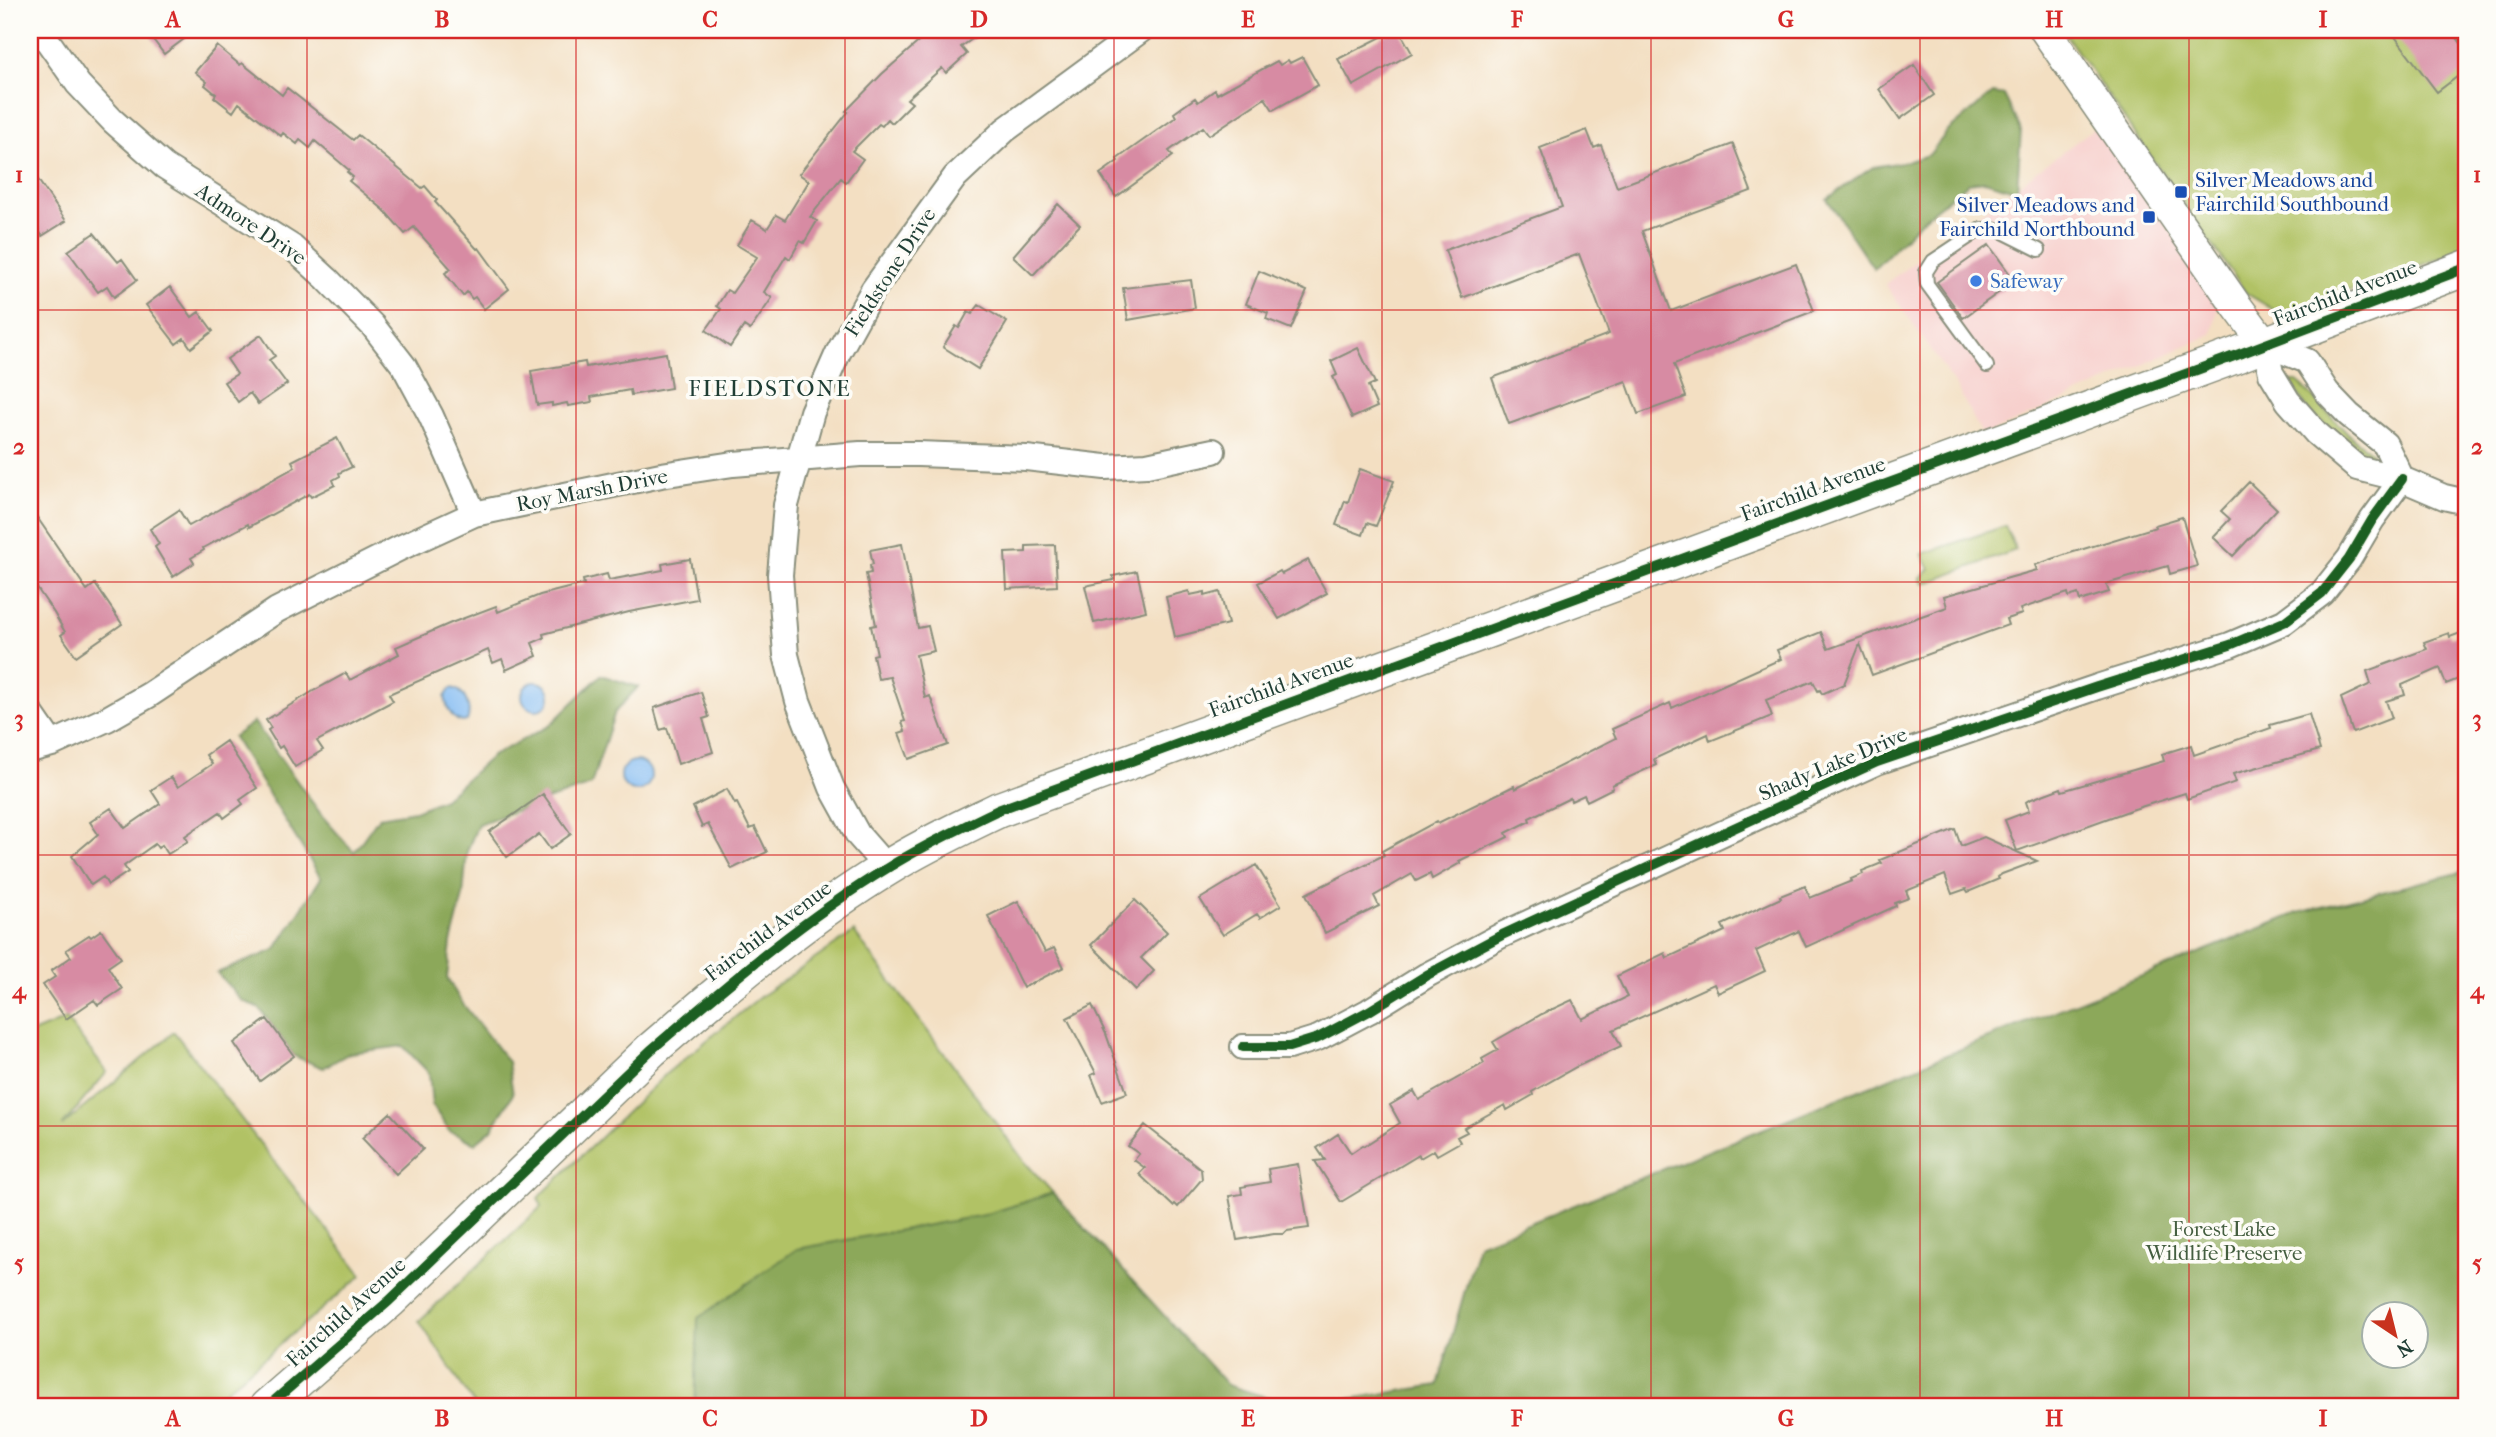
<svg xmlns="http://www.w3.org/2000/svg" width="2496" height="1437" font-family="'IM FELL French Canon',serif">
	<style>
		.built { fill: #f7d0cd }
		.green { fill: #b1c265; stroke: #68804c; stroke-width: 2 }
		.forest { fill: #8ca85a; stroke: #567247; stroke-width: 2; fill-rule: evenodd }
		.water { fill: #83bbf3; stroke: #517c94; stroke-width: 2 }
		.building { fill: #d78ba3 }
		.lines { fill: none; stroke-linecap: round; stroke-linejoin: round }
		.service-casing { stroke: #898e7b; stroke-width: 16 }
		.minor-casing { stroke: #898e7b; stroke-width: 28 }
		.tertiary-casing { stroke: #898e7b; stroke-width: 33 }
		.secondary-casing { stroke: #898e7b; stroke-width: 38 }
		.service { stroke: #fff; stroke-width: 12 }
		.minor { stroke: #fff; stroke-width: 24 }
		.tertiary { stroke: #fff; stroke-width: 30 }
		.secondary { stroke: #fff; stroke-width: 35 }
		.cycleway-casing { stroke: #fdfcf7; stroke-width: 15 }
		.cycleway { stroke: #1b5e20; stroke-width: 10 }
		.grid { fill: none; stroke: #d62828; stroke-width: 2; stroke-opacity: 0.55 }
		.transit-dot { fill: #1a4fb4; stroke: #fdfcf7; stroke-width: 2.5 }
		.shop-dot { fill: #3f7fe0; stroke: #fdfcf7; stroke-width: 2.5 }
		.labels { text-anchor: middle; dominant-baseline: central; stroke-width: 7; stroke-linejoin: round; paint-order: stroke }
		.transit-label { font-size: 21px; fill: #164399; stroke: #fdfcf7; text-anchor: start }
		.street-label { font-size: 21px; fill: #1f3d34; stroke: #fdfcf7 }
		.shop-label { font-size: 21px; fill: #366cbe; stroke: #fdfcf7; text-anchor: start }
		.park-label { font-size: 21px; fill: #445e40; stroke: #fdfcf7 }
		.neighbourhood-label { font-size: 23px; letter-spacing: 2px; fill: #1f3d34; stroke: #fdfcf7 }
		.neatline { fill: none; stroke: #d62828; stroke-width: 2.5 }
		.grid-label { font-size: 23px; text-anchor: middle; font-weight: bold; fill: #d62828 }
	</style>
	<rect width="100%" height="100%" fill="#fdfcf7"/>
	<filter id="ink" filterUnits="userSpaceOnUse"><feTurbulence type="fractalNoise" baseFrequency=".0143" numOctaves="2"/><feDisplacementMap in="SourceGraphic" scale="14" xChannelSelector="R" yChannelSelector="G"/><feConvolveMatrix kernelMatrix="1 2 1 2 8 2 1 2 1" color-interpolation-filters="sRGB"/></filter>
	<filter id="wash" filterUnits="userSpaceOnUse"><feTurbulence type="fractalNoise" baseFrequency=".00686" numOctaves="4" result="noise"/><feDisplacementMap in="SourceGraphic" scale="28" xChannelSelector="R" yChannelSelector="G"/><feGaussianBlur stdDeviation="1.57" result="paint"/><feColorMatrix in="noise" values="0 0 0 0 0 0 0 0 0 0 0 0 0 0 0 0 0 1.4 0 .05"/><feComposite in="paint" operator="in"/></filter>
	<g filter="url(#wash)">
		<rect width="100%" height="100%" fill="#f3dfc2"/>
		<path class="built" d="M2096 127 2211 288 2218 307 2212 334 1983 436 1956 386 1885 284Z"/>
		<path class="green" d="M2065 30H2466V249L2282 315 2246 293 2063 31Z
			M2291 382H2297L2303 387 2348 434 2372 453 2373 459 2367 462 2307 409Z
			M2005 526 2016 550 1924 584 1920 579 1930 569 1922 554Z
			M854 932 1024 1161 1053 1193 1041 1197 1190 1407H476L419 1321 542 1206 538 1198 667 1073 761 996Z
			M66 1019 107 1072 62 1126 174 1032 362 1275 206 1407H30V1034Z"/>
		<path class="forest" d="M1993 93 2004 95 2021 130 2017 191 1985 181 1968 183 1924 218 1874 269 1827 199 1873 167 1909 161 1929 155 1947 132Z
			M601 675 638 687 615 712 591 785 478 824 467 851 463 896 451 943 447 978 460 1000 508 1062 513 1094 492 1129 475 1143 449 1131 432 1105 429 1073 403 1046 350 1053 323 1068 294 1056 260 1009 241 1000 217 973 275 950 321 878 233 737 254 722 323 817 354 852 379 817 415 811 444 799 492 756 549 726Z
			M2466 871V1407H695L698 1318 797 1249 984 1215 1053 1193 1227 1385 1298 1407 1438 1385 1478 1244 2298 913ZM2374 1314H2416V1356H2374Z"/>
		<path class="water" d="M522 696a14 14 0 1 1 28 0a14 14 0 1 1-28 0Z
			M451 688C465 689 472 709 467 721L463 722C451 720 447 708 445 697Z
			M621 776a15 15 0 1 1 30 0a15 15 0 1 1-30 0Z"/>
		<g id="blocks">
			<path class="building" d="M146 30H196L164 54Z
				M932 30H985L961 47 967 54 946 73 942 68 907 99 912 103 892 123 888 119 882 126 879 124 852 151 863 159 846 182 841 178 810 217 817 221 804 243 800 241 790 259 786 256 764 292 772 298 750 330 744 326 730 347 706 330 721 309 717 306 727 290 732 293 757 257 737 245 752 220 767 229 776 215 785 220 809 181 799 174 848 112 846 111 882 74Z
				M1395 30H1399L1412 53 1353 86 1338 59Z
				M2390 30H2451L2466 50V70L2437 92Z
				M217 46 240 65 242 63 282 95 287 88 353 140 358 135 422 188 425 186 437 200 435 202 477 249 479 248 509 289 484 309 475 297 472 299 467 292 463 296 445 273 451 269 414 227 405 234 384 210 349 181 353 177 347 172 349 170 315 141 310 148 300 140 297 144 283 133 281 136 239 103 233 112 214 97 216 94 205 85 207 82 195 72Z
				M1302 57 1318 85 1273 110 1265 98 1209 135 1203 127 1169 151 1173 156 1116 197 1100 174 1118 161 1117 159 1176 117 1174 113 1195 98 1198 102 1215 90 1217 94 1277 61 1280 65 1288 60 1290 63Z
				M1914 65 1934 95 1900 119 1879 89Z
				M1587 130 1594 148 1601 145 1617 187 1733 144 1751 191 1642 231 1671 311 1796 264 1814 311 1674 364 1686 397 1638 414 1626 381 1509 424 1492 378 1609 334 1579 254 1462 298 1445 250 1562 207 1540 148Z
				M30 168 66 221 42 236 37 227 30 232Z
				M1058 204 1080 225 1033 275 1013 256Z
				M94 233 118 262 122 259 137 280 114 297 107 286 98 292 68 251Z
				M1989 245 2015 281 1963 318 1937 282Z
				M1259 271 1307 291 1291 329 1266 319 1268 313 1246 304Z
				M1191 280 1195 308 1128 320 1123 288Z
				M170 287 192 317 199 312 213 331 191 348 184 338 176 344 146 305Z
				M979 305 1007 322 978 369 943 347 956 326 959 328 968 312 972 314Z
				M261 335 275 356 269 360 287 384 258 404 250 393 238 402 224 382 237 374 227 359Z
				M1358 348 1375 383 1368 386 1377 407 1352 418 1333 377 1337 375 1331 361Z
				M666 353 671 388 631 395 630 390 591 397 592 402 568 406 567 403 552 406V403L537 405 531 371 585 362 586 367Z
				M337 438 352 467 339 473 340 476 333 480 335 485 311 497 309 494 249 527 248 524 203 548 204 550 191 558 194 563 173 577 155 547 159 544 150 529 179 510 189 526 295 467 292 461Z
				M1360 469 1394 481 1376 526 1367 523 1363 535 1336 525 1345 501 1348 502Z
				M2249 482 2277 509 2233 556 2213 537 2230 519 2221 511Z
				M30 507 87 590 95 584 122 624 76 656 61 635 65 632 54 613 30 578Z
				M2182 517 2197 566 2170 574 2168 566 2106 584 2109 592 2080 601 2078 594 2069 597 2068 593 2020 609 2022 614 2006 619 2008 625 1872 675 1860 644 1844 684 1822 694 1820 690 1818 691 1813 681 1766 700 1772 716 1710 741 1708 734 1654 759 1656 765 1612 785 1613 788 1587 801 1584 795 1571 801 1570 798 1529 818 1530 821 1506 833 1508 837 1459 861 1460 863 1432 879 1430 874 1416 881 1412 874 1374 896 1379 906 1325 933 1306 894 1384 855 1382 851 1437 821 1438 823 1514 786 1515 789 1616 738 1612 729 1670 703 1672 708 1781 659 1777 650 1821 632 1828 649 1947 607 1944 596 2037 570 2035 565 2067 554 2156 527 2155 525Z
				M902 544 918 628 928 626 934 651 916 655 925 698 930 696 948 745 909 759 899 733 905 731 902 722 905 721 890 677 878 679 873 655 877 654 871 626 876 625 866 574 871 573 870 565 873 564 870 550Z
				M1055 545 1057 586 1007 589 1005 553 1026 552V546Z
				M690 559 697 599 629 612 543 634 544 638 532 643 537 656 506 670 502 659 493 663 488 650 389 694 393 701 317 741 323 750 295 767 282 746 279 748 268 730 271 728 266 720 315 690 346 673 350 680 399 654 396 647 451 623 496 606 498 612 540 595 584 584 583 580 607 574 609 580 663 570 662 564Z
				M1308 560 1327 593 1279 619 1258 583 1280 571 1282 574Z
				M1137 571 1146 611 1094 623 1085 586 1114 580 1113 576Z
				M1189 591 1190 595 1205 592V596L1220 592 1228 624 1175 637 1166 597Z
				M2466 631V676L2446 684 2440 668 2402 685 2405 695 2386 701 2392 718 2353 733 2341 698 2371 684 2367 671 2427 649 2424 642 2449 633 2450 637Z
				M701 692 709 717 703 719 713 752 678 764 667 728 660 730 654 708Z
				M2309 714 2320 750 2233 774 2236 782 2187 799 2185 793 2131 810 2017 851 2005 820 2029 811 2026 802 2029 800 2061 788 2062 791 2164 761 2162 754 2191 745 2194 755 2271 728 2270 725Z
				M226 741 257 788 240 800 243 804 224 818 220 812 185 836 188 841 168 854 162 845 158 848 155 844 124 866 128 872 108 885 103 877 91 885 72 856 98 834 90 822 111 808 125 828 160 804 151 790 171 777 178 787 212 764 206 755Z
				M727 789 735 804 737 803 750 829 755 827 767 852 732 869 708 824 702 827 693 807Z
				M543 794 571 834 550 849 539 834 507 857 489 832Z
				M1955 829 1961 846 1984 837 2037 861 2002 874 1998 877 1999 879 1968 892 1966 889 1952 894 1945 875 1906 891 1909 898 1895 903 1896 906 1806 947 1799 931 1756 951 1765 971 1718 993 1714 984 1613 1030 1621 1046 1576 1067 1532 1092 1533 1095 1507 1110 1505 1105 1464 1128 1467 1132 1457 1137 1460 1142 1437 1155 1434 1150 1420 1158 1419 1155 1341 1202 1315 1161 1325 1160 1317 1148 1338 1134 1351 1153 1363 1145 1364 1146 1400 1123 1390 1105 1414 1091 1419 1100 1484 1063 1482 1059 1498 1050 1493 1042 1542 1014 1572 1000 1582 1019 1627 997 1617 976 1665 953 1667 958 1725 931 1722 925 1781 898 1780 896 1805 886 1810 898 1852 881 1851 879 1863 874 1862 871 1882 863 1880 860Z
				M1256 865 1281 905 1260 918 1257 914 1223 935 1200 899Z
				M1135 900 1167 932 1141 958 1154 971 1136 990 1091 945Z
				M1018 901 1045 952 1054 948 1064 967 1023 988 988 916Z
				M101 930 121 958 108 967 122 989 98 1005 94 1000 66 1019 43 985 55 977 51 971 71 957 66 950 89 935 91 937Z
				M1092 1005 1106 1034 1127 1093 1102 1102 1091 1075 1096 1073 1067 1018Z
				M267 1019 294 1056 260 1081 234 1043Z
				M390 1113 423 1149 396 1174 362 1138Z
				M1145 1125 1201 1169 1202 1179 1178 1207 1175 1204 1173 1206 1139 1174 1145 1168 1134 1160 1139 1154 1128 1146Z
				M1298 1164 1309 1228 1287 1231 1284 1234H1274L1237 1240 1229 1196 1242 1194 1241 1187 1270 1182 1268 1169Z"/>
		</g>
	</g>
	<g filter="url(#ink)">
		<use href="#blocks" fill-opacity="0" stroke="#898e7b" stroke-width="2"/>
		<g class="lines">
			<g class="service-casing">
				<path id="service" d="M1987 366 1927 284 1926 272 1933 261 1981 229H1997L2039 250"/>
			</g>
			<g class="minor-casing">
				<path id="minor" d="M40 30 78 84 113 121 164 166 292 247 327 279 373 326 404 366 431 416 474 514
					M2265 344 2271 373 2288 401 2316 433 2357 468 2402 479 2444 497 2466 502
					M2265 344 2307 361 2327 392 2349 415 2385 444 2402 479
					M30 712 52 744
					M30 750 52 744 107 719 149 695 277 610 400 548 474 514 661 475 733 464 860 454H918L1026 458 1105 467 1147 465 1213 451
					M887 868 858 835 832 788 798 701 786 655 780 575 786 505 812 412 838 353 873 290 955 177 1005 130 1141 30
					M1243 1047H1289L1318 1038 1369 1011 1427 975 1502 935 1877 762 2097 687 2230 645 2284 622 2322 593 2349 559 2372 520 2402 479"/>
			</g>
			<g class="tertiary-casing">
				<path id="tertiary" d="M2045 30 2236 305 2265 344"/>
			</g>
			<g class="secondary-casing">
				<path id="secondary" d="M267 1407 389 1301 651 1050C727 985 803 919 889 867 924 845 961 828 998 810L2221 361 2466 268"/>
			</g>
			<use href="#service" class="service"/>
			<use href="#minor" class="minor"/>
			<use href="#tertiary" class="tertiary"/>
			<use href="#secondary" class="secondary"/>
			<g class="cycleway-casing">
				<path id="cycleway" d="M1243 1047H1289L1318 1038 1369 1011 1427 975 1502 935 1877 762 2097 687 2230 645 2284 622 2322 593 2349 559 2372 520 2402 479
					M267 1407 389 1301 651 1050C727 985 803 919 889 867 924 845 961 828 998 810L2221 361 2466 268"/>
			</g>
			<use href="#cycleway" class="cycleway"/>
		</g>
	</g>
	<path class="grid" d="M307 30V1407M576 30V1407M845 30V1407M1114 30V1407M1382 30V1407M1651 30V1407M1920 30V1407M2189 30V1407M30 310H2466M30 582H2466M30 855H2466M30 1126H2466"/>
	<g class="transit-dot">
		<rect x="2174" y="185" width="14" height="14" rx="3.5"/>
		<rect x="2142" y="210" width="14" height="14" rx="3.5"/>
	</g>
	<circle class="shop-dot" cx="1976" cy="281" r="7"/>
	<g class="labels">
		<g class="transit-label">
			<text x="2195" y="180">Silver Meadows and<tspan x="2195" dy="24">Fairchild Southbound</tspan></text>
			<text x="2135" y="205" text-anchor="end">Silver Meadows and<tspan x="2135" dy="24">Fairchild Northbound</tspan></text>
		</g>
		<g class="street-label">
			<text transform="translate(251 224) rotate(34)">Admore Drive</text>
			<text transform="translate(890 272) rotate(-57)">Fieldstone Drive</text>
			<text transform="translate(2345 293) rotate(-21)">Fairchild Avenue</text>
			<text transform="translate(1813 489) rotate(-20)">Fairchild Avenue</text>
			<text transform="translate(592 490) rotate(-11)">Roy Marsh Drive</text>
			<text transform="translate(1281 685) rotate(-20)">Fairchild Avenue</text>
			<text transform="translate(1833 764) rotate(-23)">Shady Lake Drive</text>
			<text transform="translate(768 931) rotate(-37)">Fairchild Avenue</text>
			<text transform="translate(346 1312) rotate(-42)">Fairchild Avenue</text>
		</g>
		<g class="shop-label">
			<text x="1990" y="281">Safeway</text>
		</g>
		<g class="park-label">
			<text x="2224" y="1229">Forest Lake<tspan x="2224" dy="24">Wildlife Preserve</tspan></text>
		</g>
		<g class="neighbourhood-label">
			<text x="770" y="388">FIELDSTONE</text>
		</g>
	</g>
	<rect width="2496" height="1437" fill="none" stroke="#fdfcf7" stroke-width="77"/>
	<g transform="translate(2395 1335) rotate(145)"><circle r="33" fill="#fdfcf7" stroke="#a4b0a9" stroke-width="2"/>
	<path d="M0-5L12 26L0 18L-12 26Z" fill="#c8321e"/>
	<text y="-10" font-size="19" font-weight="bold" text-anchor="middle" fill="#1f3d34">N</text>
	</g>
	<rect x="38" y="38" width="2420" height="1360" class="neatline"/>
	<g class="grid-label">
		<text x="173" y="27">A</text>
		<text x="442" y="27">B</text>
		<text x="710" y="27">C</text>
		<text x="979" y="27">D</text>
		<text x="1248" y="27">E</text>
		<text x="1517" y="27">F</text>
		<text x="1786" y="27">G</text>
		<text x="2054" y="27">H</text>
		<text x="2323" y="27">I</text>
		<text x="19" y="182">1</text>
		<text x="2477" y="182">1</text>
		<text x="19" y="454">2</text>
		<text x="2477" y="454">2</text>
		<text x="19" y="726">3</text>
		<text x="2477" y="726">3</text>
		<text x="19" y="998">4</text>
		<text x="2477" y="998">4</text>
		<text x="19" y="1270">5</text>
		<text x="2477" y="1270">5</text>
		<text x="173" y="1426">A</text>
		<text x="442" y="1426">B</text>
		<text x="710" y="1426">C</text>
		<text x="979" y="1426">D</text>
		<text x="1248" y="1426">E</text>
		<text x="1517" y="1426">F</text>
		<text x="1786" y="1426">G</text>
		<text x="2054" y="1426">H</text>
		<text x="2323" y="1426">I</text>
	</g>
</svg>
